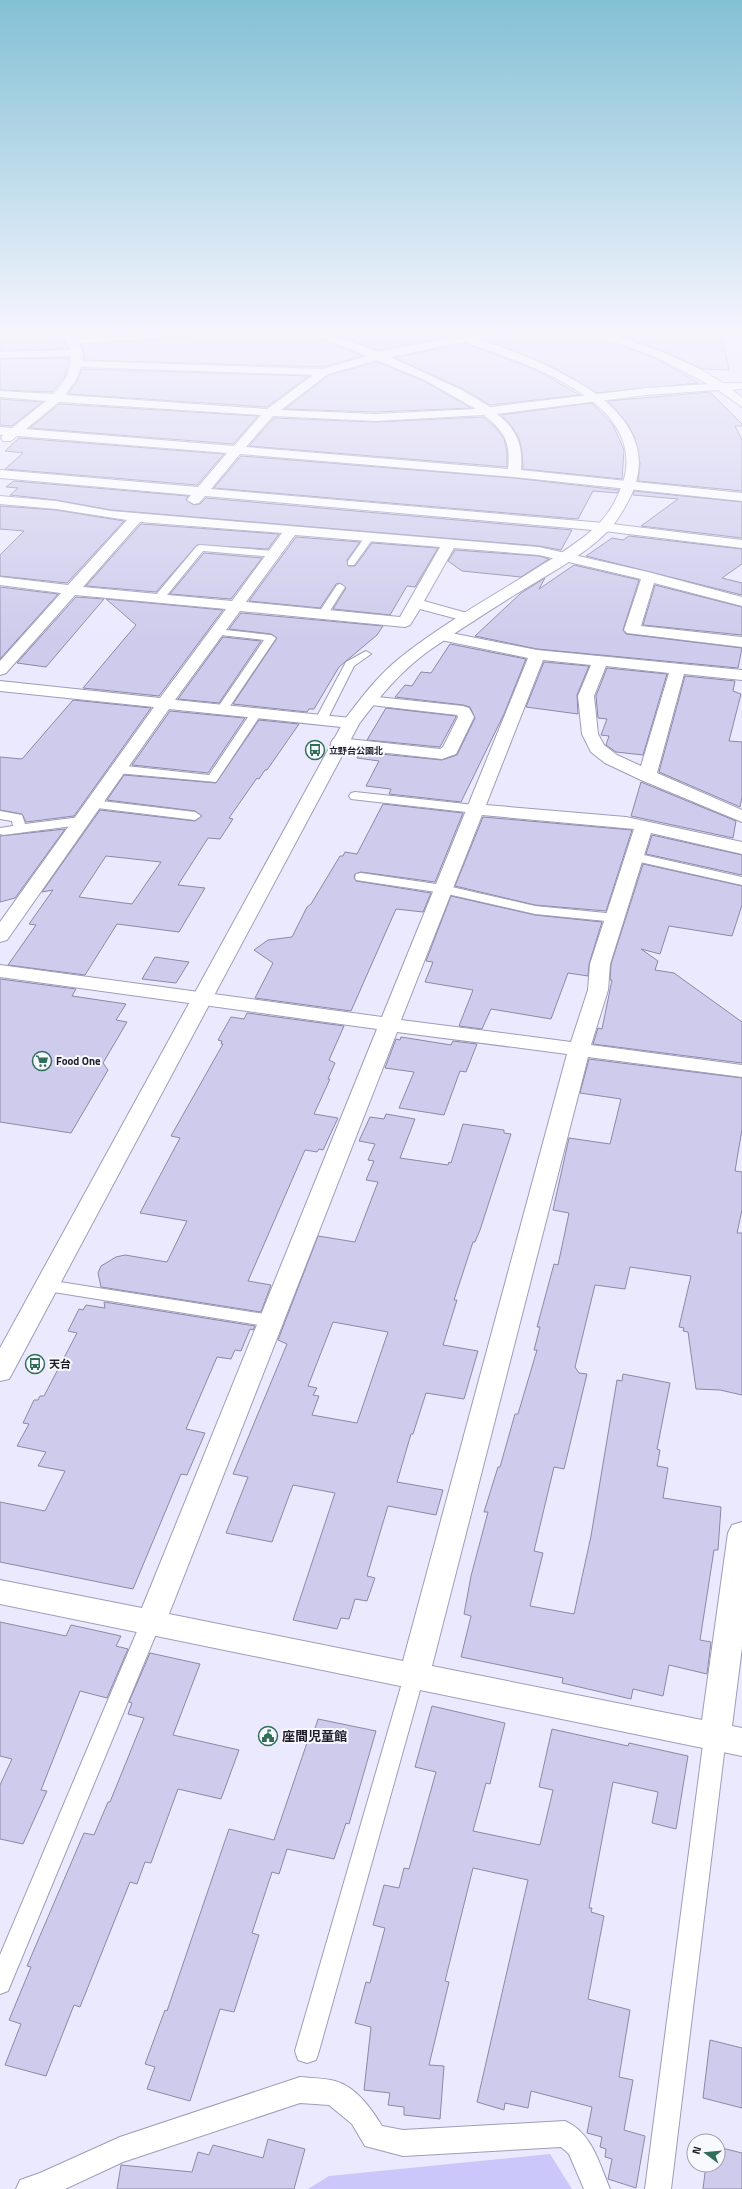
<svg xmlns="http://www.w3.org/2000/svg" width="742" height="2189" font-family="'Titillium Web','Noto Sans JP',sans-serif">
	<style>
		.green { fill: #ccc7fa }
		.building { fill: #cecbec; stroke: #8c89a7; fill-rule: evenodd }
		.lines { fill: none; stroke-linecap: round; stroke-linejoin: round }
		.lane-casing { stroke: #9f9cba; stroke-width: 2 }
		.street-casing { stroke: #9f9cba; stroke-width: 2 }
		.secondary-casing { stroke: #9f9cba; stroke-width: 2 }
		.lane { fill: #fff; fill-rule: evenodd }
		.street { fill: #fff; fill-rule: evenodd }
		.secondary { fill: #fff; fill-rule: evenodd }
		.labels { text-anchor: middle; dominant-baseline: central; stroke-width: 4; stroke-linejoin: round; paint-order: stroke }
		.far-poi-label { font-size: 9px; font-weight: bold; fill: #201e2a; stroke: #f8f8ff; text-anchor: start }
		.poi-label { font-size: 11px; font-weight: bold; fill: #201e2a; stroke: #f8f8ff; text-anchor: start }
		.near-poi-label { font-size: 13px; font-weight: bold; fill: #201e2a; stroke: #f8f8ff; text-anchor: start }
	</style>
	<rect width="100%" height="100%" fill="#ebe9fd"/>
	<path class="green" d="M550 2154 572 2189H308L329 2176Z"/>
	<path class="building" d="M0 335H63L68 349 0 350Z
		M242 335H318L319 338 362 356 323 367 84 360V352L80 344 160 340 164 337Z
		M337 335H448V337L378 350Z
		M488 335H597L599 338 653 357 699 383 597 393 553 367 507 348 482 339Z
		M618 335H722L729 370 703 369 663 351Z
		M464 343 536 370 580 395 490 405 463 389 395 358Z
		M69 358 65 376 52 392 0 390V359Z
		M377 362 424 381 471 408 375 412 285 409 329 375Z
		M82 369 309 376 267 407 68 394 77 381Z
		M710 392 742 424V426H735L742 440V491L638 481 640 463 634 436 627 423 608 401Z
		M0 399 42 402 12 426 0 425Z
		M592 403 613 425 624 450 622 479 523 469 522 452 519 438 511 425 501 415Z
		M59 404 258 416 233 444 30 428Z
		M483 417 496 428 504 439 507 452V467L249 446 274 418 375 422Z
		M19 438 224 454 197 485 5 469 23 453 5 451Z
		M241 456 514 478 619 490 617 493 593 491 578 519 214 488Z
		M14 481 188 496 186 500 194 505 200 504 206 498 572 530 561 550 539 546 111 510 56 500 10 495 18 488 6 487Z
		M634 491 742 502V538L641 526 678 499 633 495Z
		M0 506 56 510 124 521 67 583 0 576V555L24 531 0 529Z
		M141 524 279 534 268 549 197 545 156 592 86 586Z
		M629 536 742 549V564L722 578 742 583V595L586 556 612 538 623 540Z
		M296 537 360 542 347 560 348 566H355L372 543 438 548 415 587 407 586 390 615 333 609 346 588 340 583 336 584 320 608 249 601Z
		M455 550 539 556 549 559 521 577 462 571 448 561Z
		M204 553 262 558 231 599 170 594Z
		M574 565 639 580 623 630 626 634 742 648 738 668 537 649 475 636 521 593 545 578 539 589Z
		M655 585 742 607V635L643 625Z
		M0 587 58 594 0 659Z
		M76 597 104 599 46 667 17 663Z
		M106 599 223 610 159 696 83 688 136 625Z
		M241 613 383 626 377 635 339 667 314 709H309L307 712 233 704 277 638 271 634 229 629Z
		M223 637 261 641 219 703 178 699Z
		M450 644 526 659 504 714 461 802 389 794 391 789 366 786 379 761 357 758 360 752 442 760 457 755 475 718 470 707 463 705 395 697 405 685 412 686 421 672 431 673Z
		M544 662 589 666 577 695 578 714 526 707Z
		M607 668 667 674 643 755 616 752 606 745 609 736 601 735 607 719 598 718 596 696Z
		M685 676 735 681 733 691 741 694 729 741 742 742V797L740 807 659 772Z
		M73 700 151 708 74 816 26 822 22 814 0 810V757L22 759Z
		M386 708 456 716V717L440 747 367 740Z
		M170 711 245 718 208 773 132 765Z
		M259 720 299 724 267 770H265L259 779 257 778 229 818 233 819 220 839 208 838 178 885 205 888 179 932 117 924 85 975 8 965 36 925 29 924 53 890 42 892 100 810 195 821 202 816 195 811 107 800 124 775 216 783ZM106 856 161 862 132 904 79 897Z
		M641 782 736 821 733 838 631 816Z
		M383 804 463 813 435 882 361 872 355 874 354 877 356 881 431 893 423 912 396 909 351 1011 255 998 273 963 254 950 268 940 292 937 307 907 311 904 340 856H343L345 852 357 854Z
		M483 817 632 830 606 911 535 905 455 886Z
		M65 829 15 898 0 902V836Z
		M652 835 742 855V875L646 854Z
		M643 864 742 886V905L732 936 669 926 660 954 641 949 658 961 655 970 674 973 742 1022V1063L593 1044 598 1028 602 1029 612 980H610L611 964Z
		M451 896 535 915 602 922 589 964 588 976 568 973 551 1019 491 1009 482 1029 459 1026 473 990 425 982 433 962 426 961Z
		M155 957 189 962 176 983 142 979Z
		M0 979 76 989 72 996 126 1004 116 1020 127 1022 103 1063 108 1070 71 1133 0 1122Z
		M247 1013 344 1026 329 1060 335 1063 328 1079H330L314 1114 338 1118 323 1150 319 1149 317 1152 305 1150 248 1281 271 1285 261 1312 101 1287 98 1273 101 1266 116 1257 125 1255 167 1262 187 1221 140 1213 180 1138 171 1136 223 1044H221L222 1041 218 1040 231 1017 244 1019Z
		M401 1037 451 1045 453 1041 477 1044 466 1072 460 1071 444 1115 399 1108 414 1072 385 1068 396 1039 400 1040Z
		M589 1059 742 1078V1129L735 1171 742 1172V1210L737 1233H742V1395L720 1390 696 1389 688 1332 683 1331 684 1328 679 1327 691 1276 630 1267 625 1289 595 1285 575 1367 579 1373 587 1374 564 1469 554 1467 534 1551 543 1553 530 1606 574 1614 591 1536 617 1380 622 1381 623 1374 670 1383 657 1449 660 1450 657 1466 668 1468 663 1498 721 1507 718 1550H714L700 1640 711 1642 707 1674 669 1665 663 1696 633 1689 631 1699 562 1683 563 1678 461 1657 471 1616 464 1614 471 1576 488 1512H484L498 1467H500L515 1414H518L537 1350H534L540 1327H537L554 1264 558 1265 569 1213 553 1210 569 1138 610 1144 621 1099 580 1093Z
		M386 1114 415 1119 400 1158 448 1165 449 1162 451 1163 463 1124 504 1130V1133L511 1134 480 1230 475 1242H473L454 1300H457L443 1345 478 1351 464 1399 426 1393 413 1434H411L397 1482 443 1490 436 1515 388 1506 367 1576 375 1578 367 1601 355 1599 349 1619 341 1618 337 1629 293 1620 335 1493 293 1485 272 1542 226 1533 248 1477 233 1474 287 1344 278 1340 318 1236 355 1242 378 1182 366 1180 374 1161 368 1160 375 1144 359 1141 370 1117 384 1119ZM333 1322 388 1332 357 1423 312 1415 319 1396 313 1395 317 1388 308 1386Z
		M104 1302 255 1326 253 1330 250 1329 241 1351 235 1350 231 1359 217 1357 186 1429 205 1433 187 1475 181 1474 133 1589 0 1562V1502L45 1511 65 1471 38 1466 46 1452 17 1446 29 1424 23 1423 34 1400H38L40 1396H44L77 1333 68 1331 79 1309 83 1310 86 1305 105 1308Z
		M0 1622 66 1636 71 1625 121 1636 116 1646 128 1649 107 1698 80 1691 41 1790 47 1791 23 1844 0 1839V1785L12 1759 0 1756Z
		M150 1653 200 1664 173 1735 239 1750 221 1799 178 1789 151 1863 145 1862 137 1884 130 1882 80 2007 74 2005 46 2076 5 2065 21 2024 9 2020 31 1967 27 1966 84 1833 94 1835 108 1802H110L144 1718 128 1714 132 1703 129 1702Z
		M432 1706 505 1723 490 1784 486 1783 473 1831 540 1845 553 1790 539 1787 552 1729 628 1746 629 1743 688 1756 676 1829 652 1823 658 1792 613 1782 589 1908H592L591 1912 604 1916 588 1999 630 2010 619 2077 633 2080 624 2130 645 2136 636 2188 608 2179 612 2159 605 2157 606 2149 600 2147 602 2137 587 2133 592 2107 531 2091 528 2108 505 2103 504 2110 477 2102 528 1880 473 1868 445 1981 449 1982 429 2065 444 2066 440 2119 404 2115V2107L388 2105 390 2093 364 2090 371 2027 355 2023 366 1982 370 1983 385 1928 373 1925 384 1885 399 1888 404 1868 409 1869 436 1772 415 1767Z
		M318 1719 376 1731 349 1824 346 1823 334 1859 287 1849 279 1874 272 1872 252 1933 259 1935 234 2012 220 2009 190 2101 147 2089 155 2067 145 2064 165 2010 167 2011 229 1829 274 1840 310 1734 313 1735Z
		M710 2040 742 2048V2108L703 2098Z
		M268 2139 305 2149 294 2189H117L121 2165 192 2172 198 2152 209 2155 213 2145 263 2158Z
		M718 2147 742 2153V2189H703L706 2165H718Z"/>
	<g class="lines">
		<g class="lane-casing">
			<path id="lane" d="M370 533 375 536 354 565H348V561L367 534Z
				M200 545 274 551 279 554 274 557 203 551 163 600H155V596L197 546Z
				M340 584 345 587 328 614 327 616H319L318 614 337 585Z
				M216 629 271 635 276 638 226 712 222 713 216 710 264 640 212 634 211 632Z
				M366 651 371 654 354 666 327 720 325 722H317L315 720 346 662Z
				M256 710 262 713 216 782 117 773 111 769 117 765 209 775 252 711Z
				M355 792 475 805 481 809 475 813 351 799 349 796 351 793Z
				M93 800 195 812 201 816 195 820 89 807 87 804Z
				M0 811 22 815 25 824 81 817 87 821 81 825 3 835 0 834V828L13 826 12 821 0 819Z
				M635 853 742 877V885L631 860 629 857 631 854Z
				M361 873 443 885 535 906 616 914 623 918 616 922 535 914 443 893 356 880 355 877 356 874Z
				M47 1280 271 1315 277 1317 280 1321 277 1325 271 1327 41 1290 39 1286 41 1282Z
				M151 1614 158 1616 161 1622 8 1991 0 1994V1955L141 1622 144 1616Z
				M414 1667 421 1670 424 1676 319 2051 316 2060 307 2063 298 2060 295 2051 404 1676 407 1670Z
				M715 1728 723 1730 726 1737 671 2189H645L704 1737 707 1730Z
				M300 2077C311 2078 324 2078 335 2081 356 2087 371 2108 382 2126L403 2130 565 2121C592 2133 599 2163 610 2189H584L569 2154 561 2147 403 2156 365 2146 352 2124 329 2105 300 2103 123 2162 65 2189H16L20 2180 40 2173 120 2137Z"/>
		</g>
		<g class="street-casing">
			<path id="street" d="M64 335 75 337 165 335 160 338 78 343 83 353 82 361 323 369 367 356 320 337 319 335H333L378 352 466 335H487L482 338 390 357 462 390 490 407 647 388 708 384 654 356 599 337 598 335H614L662 352 698 368 723 383H742V389L732 390 742 397V407L718 390 647 395 497 414C517 430 523 444 521 470L742 493V501L514 477 240 454 211 489 604 523 742 540V548L604 531 205 496 199 503 194 504 187 500 191 495 0 478V470L198 487 227 453 17 436 11 441H3L1 438 3 435H0V427L12 428 46 401 0 397V391L53 394C64 384 71 371 71 356L0 358V352L70 350ZM377 360 425 380 476 409 375 414 281 410 328 374ZM81 367 313 375 267 409 65 395 76 380ZM59 402 261 415 234 446 26 429ZM484 415C505 432 511 442 508 469L246 447 273 416 375 421Z
				M0 496 56 501 111 511 539 547 648 572 742 597V606L654 583 641 626 742 637V647L627 633 624 630 641 579 539 555 454 548 424 601 474 615 476 618 474 621 469 622 420 609 410 625 405 627 240 611 175 700 351 718 357 719 359 723 357 727 351 728 169 709 7 940 0 942V922L154 707 0 691V681L160 698 226 609 75 595 6 673 0 675V661L61 593 0 585V577L68 585 127 520 56 509 0 504ZM140 522 282 533 232 601 83 587ZM295 535 440 547 400 617 246 602Z
				M441 631 537 650 742 670V680L684 674 657 773 742 810V822L641 780 605 763 591 752 582 734 578 696 591 665 543 660 486 805 626 817 742 842V854L651 833 610 964 608 990 591 1045 742 1065V1077L588 1057 432 1666 702 1720 728 1533 732 1525 742 1522V1647L732 1726 742 1728V1756L0 1604V1580L142 1608 377 1029 0 977V965L382 1017 528 658 436 639 433 636 436 633ZM606 666 669 673 641 766 617 755 604 745 598 734 594 696ZM482 815 634 829 590 964 588 990 571 1042 401 1020ZM397 1032 567 1054 403 1661 169 1614Z
				M368 696 463 706 469 708 474 717 456 754 442 759 333 747 331 743 333 739 339 738 440 749 443 747 458 717 457 715 362 704 360 701 362 698Z"/>
		</g>
		<g class="secondary-casing">
			<path id="secondary" d="M449 335C486 335 575 375 604 400 640 431 650 465 625 507 620 515 615 524 608 531 582 557 547 575 516 594 486 613 456 632 427 652 399 673 379 697 359 724L13 1372 9 1379 0 1381V1348L345 719C362 697 379 674 401 657 440 626 484 601 526 575 548 561 571 548 591 531 607 518 618 499 624 479 647 395 507 358 450 337Z"/>
		</g>
		<use href="#lane" class="lane"/>
		<use href="#street" class="street"/>
		<use href="#secondary" class="secondary"/>
	</g>
	<linearGradient id="sky" x2="0" y2="1"><stop stop-color="#83c0d5"/><stop offset="0.52" stop-color="#f6f5fe"/><stop offset="1" stop-color="#f6f5fe" stop-opacity="0"/></linearGradient>
	<rect width="742" height="641" fill="url(#sky)"/>
	<defs>
		<g id="bus-ring" transform="scale(1)"><circle r="9.5" fill="#f8f8ff" stroke="#326f59" stroke-width="1.5"/><path d="M-5-6H5V4H4V6H2V4H-2V6H-4V4H-5ZM-3.5-4V0h7V-4ZM-3.5 1.2v1.5H-2V1.2ZM2 1.2v1.5H3.5V1.2Z" fill="#326f59"/></g>
		<g id="supermarket-ring" transform="scale(1)"><circle r="9.5" fill="#f8f8ff" stroke="#326f59" stroke-width="1.5"/><path d="M-6-5.5h2.5l.6 2H6L4.5 2H-2.5L-4.4-4H-6ZM-1.5 3.2a1.3 1.3 0 1 0 .1 0ZM3 3.2a1.3 1.3 0 1 0 .1 0Z" fill="#326f59"/></g>
		<g id="civic-ring" transform="scale(1)"><circle r="9.5" fill="#f8f8ff" stroke="#326f59" stroke-width="1.5"/><path d="M-.6-6.5H3V-4.5H.6V-3L4-1V1h2V6H-6V1h2V-1L-.6-3ZM-1.2 2.5V6h2.4V2.5Z" fill="#326f59"/></g>
	</defs>
	<g fill-rule="evenodd">
		<use href="#bus-ring" x="315" y="750"/>
		<use href="#supermarket-ring" x="42" y="1061"/>
		<use href="#bus-ring" x="35" y="1364"/>
		<use href="#civic-ring" x="268" y="1736"/>
	</g>
	<g class="labels">
		<g class="far-poi-label">
			<text x="329" y="750">立野台公園北</text>
		</g>
		<g class="poi-label">
			<text x="56" y="1061">Food One</text>
			<text x="49" y="1364">天台</text>
		</g>
		<g class="near-poi-label">
			<text x="282" y="1736">座間児童館</text>
		</g>
	</g>
	<g transform="translate(706 2153) rotate(286)"><circle r="19" fill="#f8f8ff" stroke="#a2a1aa"/>
	<path d="M0-3L7 15L0 10L-7 15Z" fill="#326f59"/>
	<text y="-6" font-size="11" font-weight="bold" text-anchor="middle" fill="#201e2a">N</text>
	</g>
</svg>
